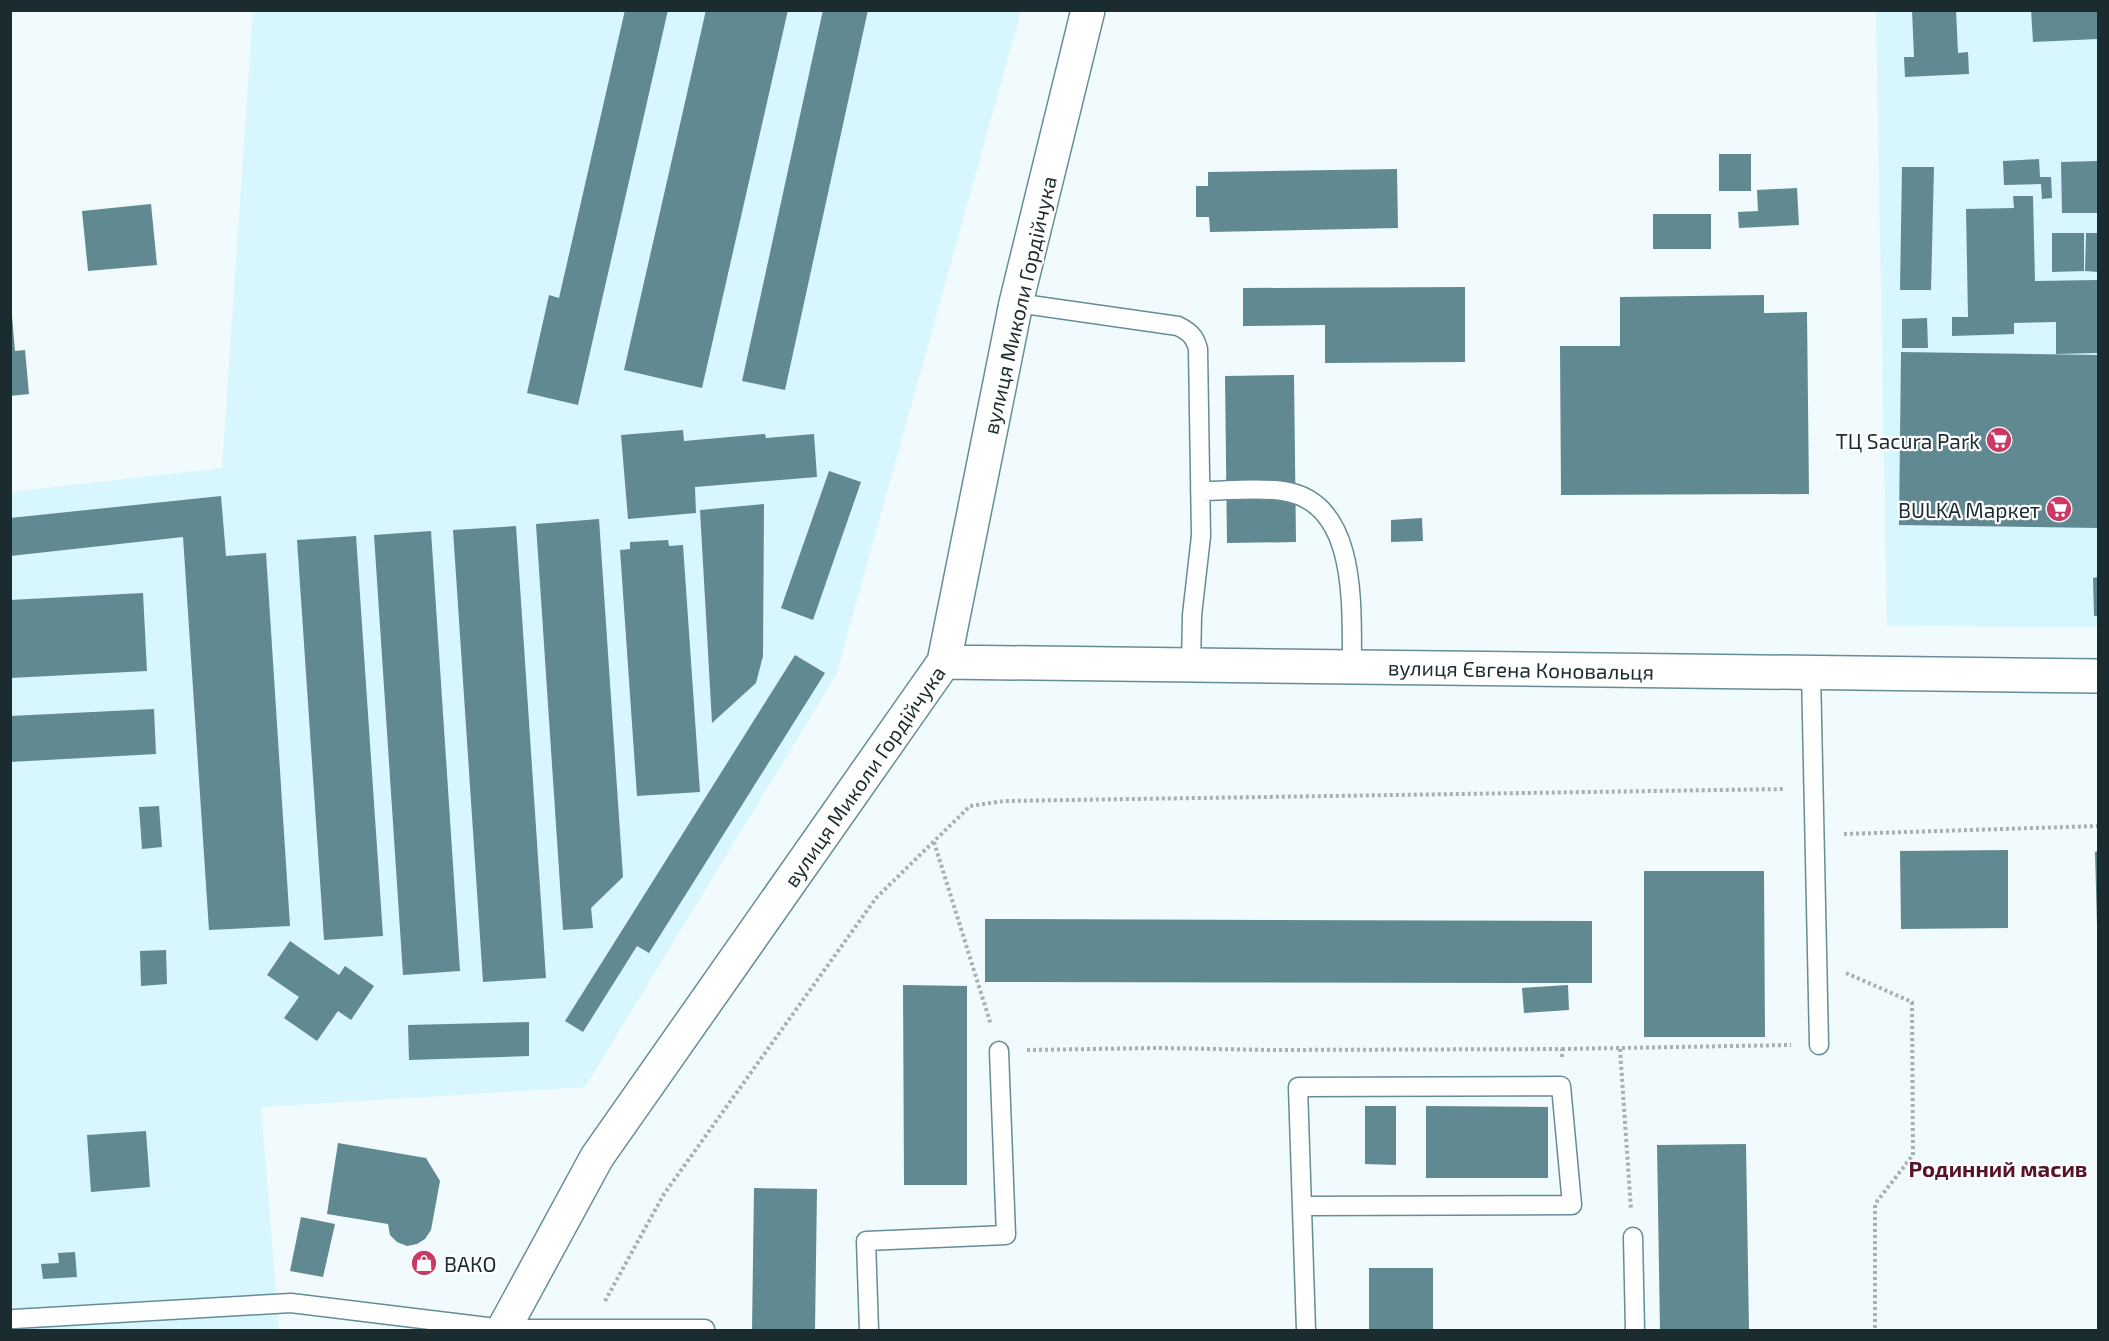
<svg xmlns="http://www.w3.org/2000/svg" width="2109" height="1341" font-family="'Exo 2',sans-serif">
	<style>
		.built { fill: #d7f6fd }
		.building { fill: #618992 }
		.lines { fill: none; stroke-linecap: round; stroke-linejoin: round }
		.service-casing { stroke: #658d96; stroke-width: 21 }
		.tertiary-casing { stroke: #658d96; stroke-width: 36 }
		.path { stroke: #a5b1b4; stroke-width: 4; stroke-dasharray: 3 3; stroke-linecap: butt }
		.service { stroke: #fff; stroke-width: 18 }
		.tertiary { stroke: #fff; stroke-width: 33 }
		.labels { text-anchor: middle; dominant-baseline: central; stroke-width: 4.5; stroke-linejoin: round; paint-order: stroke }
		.street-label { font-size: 21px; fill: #1b2c30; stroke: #fff }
		.poi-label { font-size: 21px; fill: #1b2c30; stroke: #fff; text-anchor: end }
		.neighbourhood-label { font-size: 22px; font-weight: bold; fill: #561227; stroke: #fff }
	</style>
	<rect width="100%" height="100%" fill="#f1fafc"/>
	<path class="built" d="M253 11H1021L836 675 585 1087 261 1107 279 1330H11L10 492 222 468Z
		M1876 11H2098V627L1887 626Z"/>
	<path class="building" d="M625 10H668L578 405 527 393 549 295 559 298Z
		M706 10H788L702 388 624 370Z
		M823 10H868L785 390 742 381Z
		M1912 10H1956L1958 53 1968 52 1969 74 1905 77 1904 57H1914Z
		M2031 10H2098V39L2033 42Z
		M1719 154H1751V191H1719Z
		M2039 159 2040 177H2051L2052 198 2042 199 2041 184 2004 185 2003 161Z
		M2098 161V213H2062L2061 162Z
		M1902 167H1934L1931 290H1900Z
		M1397 169 1398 228 1210 232 1209 217H1196V186H1208V172Z
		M1797 188 1799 225 1739 228 1738 212 1758 211 1757 190Z
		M2013 196H2033L2035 281 2098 280V353L2056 354V322L2014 323V334L1952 336V317H1968L1966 209 2014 208Z
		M151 204 157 265 88 271 82 211Z
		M1653 214H1711V249H1653Z
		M2052 233H2084V271L2052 272Z
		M2086 233H2098V272L2085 271Z
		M1465 287V362L1325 363V325L1243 326V288Z
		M1764 295V313L1807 312 1809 494 1561 495 1560 346H1620V297Z
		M10 316H12L15 351 25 350 29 394 10 396Z
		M1927 318 1928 348H1902V319Z
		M1901 352 2098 355V528L1899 525Z
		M1294 375 1296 542 1227 543 1225 376Z
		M683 430 684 441 765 434 766 438 814 434 817 477 695 487 696 513 628 519 621 435Z
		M829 471 861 482 813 620 781 608Z
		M221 496 226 556 266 553 290 926 209 930 183 537 10 556V518Z
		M764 504 763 656 756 683 712 723 700 510Z
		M1422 518 1423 541 1391 542V520Z
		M599 519 623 877 591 908 593 928 563 930 536 524Z
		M516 526 546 978 483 982 453 530Z
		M431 531 460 971 403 975 374 535Z
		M356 536 383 936 324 940 297 540Z
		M668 540 669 546 683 545 700 792 637 796 620 550 630 549V542Z
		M2098 577V616H2094L2093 578Z
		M143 593 147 671 10 678V600Z
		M795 655 825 673 649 953 637 946 583 1032 565 1021Z
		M154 709 156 754 10 762V716Z
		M159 806 162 847 142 849 139 807Z
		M2008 850V928L1901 929 1900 851Z
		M2098 851V926H2097L2095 852Z
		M1644 871H1764L1765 1037H1644Z
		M985 919 1592 921V983L985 982Z
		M290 941 339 975 345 966 374 986 351 1020 338 1011 317 1041 284 1018 299 997 267 975Z
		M166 950 167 984 141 986 140 951Z
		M903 985 967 986V1185H904Z
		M1568 985 1569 1010 1524 1013 1522 988Z
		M529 1022V1056L409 1060 408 1025Z
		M1365 1106H1396V1165L1365 1164Z
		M1426 1106 1548 1107V1178H1426Z
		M146 1131 150 1187 91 1192 87 1135Z
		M338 1143 426 1158 440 1181 431 1230 425 1239 417 1244 407 1246 397 1242 390 1235 388 1224 327 1214Z
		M1746 1144 1749 1330H1660L1657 1145Z
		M754 1188 817 1189 815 1330H752Z
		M301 1217 335 1224 323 1277 290 1271Z
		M75 1252 77 1277 43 1279 41 1264 59 1263 58 1253Z
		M1369 1268H1433V1330H1369Z"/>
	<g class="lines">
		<g class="service-casing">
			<path id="service" d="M1016 303 1178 326C1190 332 1195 337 1198 349L1201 536 1192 615 1191 665
				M1200 491C1227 491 1256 487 1283 491 1360 502 1351 611 1352 667
				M1811 672 1819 1045
				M1302 1206 1572 1205 1561 1086 1298 1087 1306 1330
				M1633 1237 1635 1330
				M14 1319 291 1303 504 1329H705V1330
				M869 1330 866 1241 1006 1235 999 1051"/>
		</g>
		<g class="tertiary-casing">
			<path id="tertiary" d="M944 662 2098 676
				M503 1330 597 1157 944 662 1016 303 1088 10"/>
		</g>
		<path class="path" d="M1844 834 2098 826
			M934 842 991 1025
			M1846 973 1912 1002 1913 1155 1875 1204V1330
			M1562 1049 1791 1045
			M1620 1049 1631 1210
			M1027 1050 1158 1048 1271 1050 1562 1049V1058
			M605 1301 664 1194 876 898 970 806 1004 801 1785 789"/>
		<use href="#service" class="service"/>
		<use href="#tertiary" class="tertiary"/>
	</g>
	<defs>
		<g id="supermarket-disc" transform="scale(1.35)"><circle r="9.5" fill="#c93b66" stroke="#fff"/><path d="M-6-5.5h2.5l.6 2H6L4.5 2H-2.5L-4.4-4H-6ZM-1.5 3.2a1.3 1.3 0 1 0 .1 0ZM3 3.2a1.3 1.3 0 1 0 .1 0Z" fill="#fff"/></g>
		<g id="shop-disc" transform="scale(1.35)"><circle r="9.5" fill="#c93b66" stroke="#fff"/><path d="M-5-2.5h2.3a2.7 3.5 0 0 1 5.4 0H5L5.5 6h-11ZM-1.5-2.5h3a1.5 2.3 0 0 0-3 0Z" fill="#fff"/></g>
	</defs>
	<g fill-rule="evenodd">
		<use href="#supermarket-disc" x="1999" y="440"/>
		<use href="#supermarket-disc" x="2059" y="509"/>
		<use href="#shop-disc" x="424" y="1263"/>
	</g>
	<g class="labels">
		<g class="street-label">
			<text transform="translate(1019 305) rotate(-77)">вулиця Миколи Гордійчука</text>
			<text transform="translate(1521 669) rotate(1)">вулиця Євгена Коновальця</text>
			<text transform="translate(864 776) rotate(-55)">вулиця Миколи Гордійчука</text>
		</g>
		<g class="poi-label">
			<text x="1980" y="440">ТЦ Sacura Park</text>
			<text x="2040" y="509">BULKA Маркет</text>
			<text x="444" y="1263" text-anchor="start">ВАКО</text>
		</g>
		<g class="neighbourhood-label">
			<text x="1998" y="1168">Родинний масив</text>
		</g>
	</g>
	<rect width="2109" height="1341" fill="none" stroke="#1b2c30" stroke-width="24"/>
</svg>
